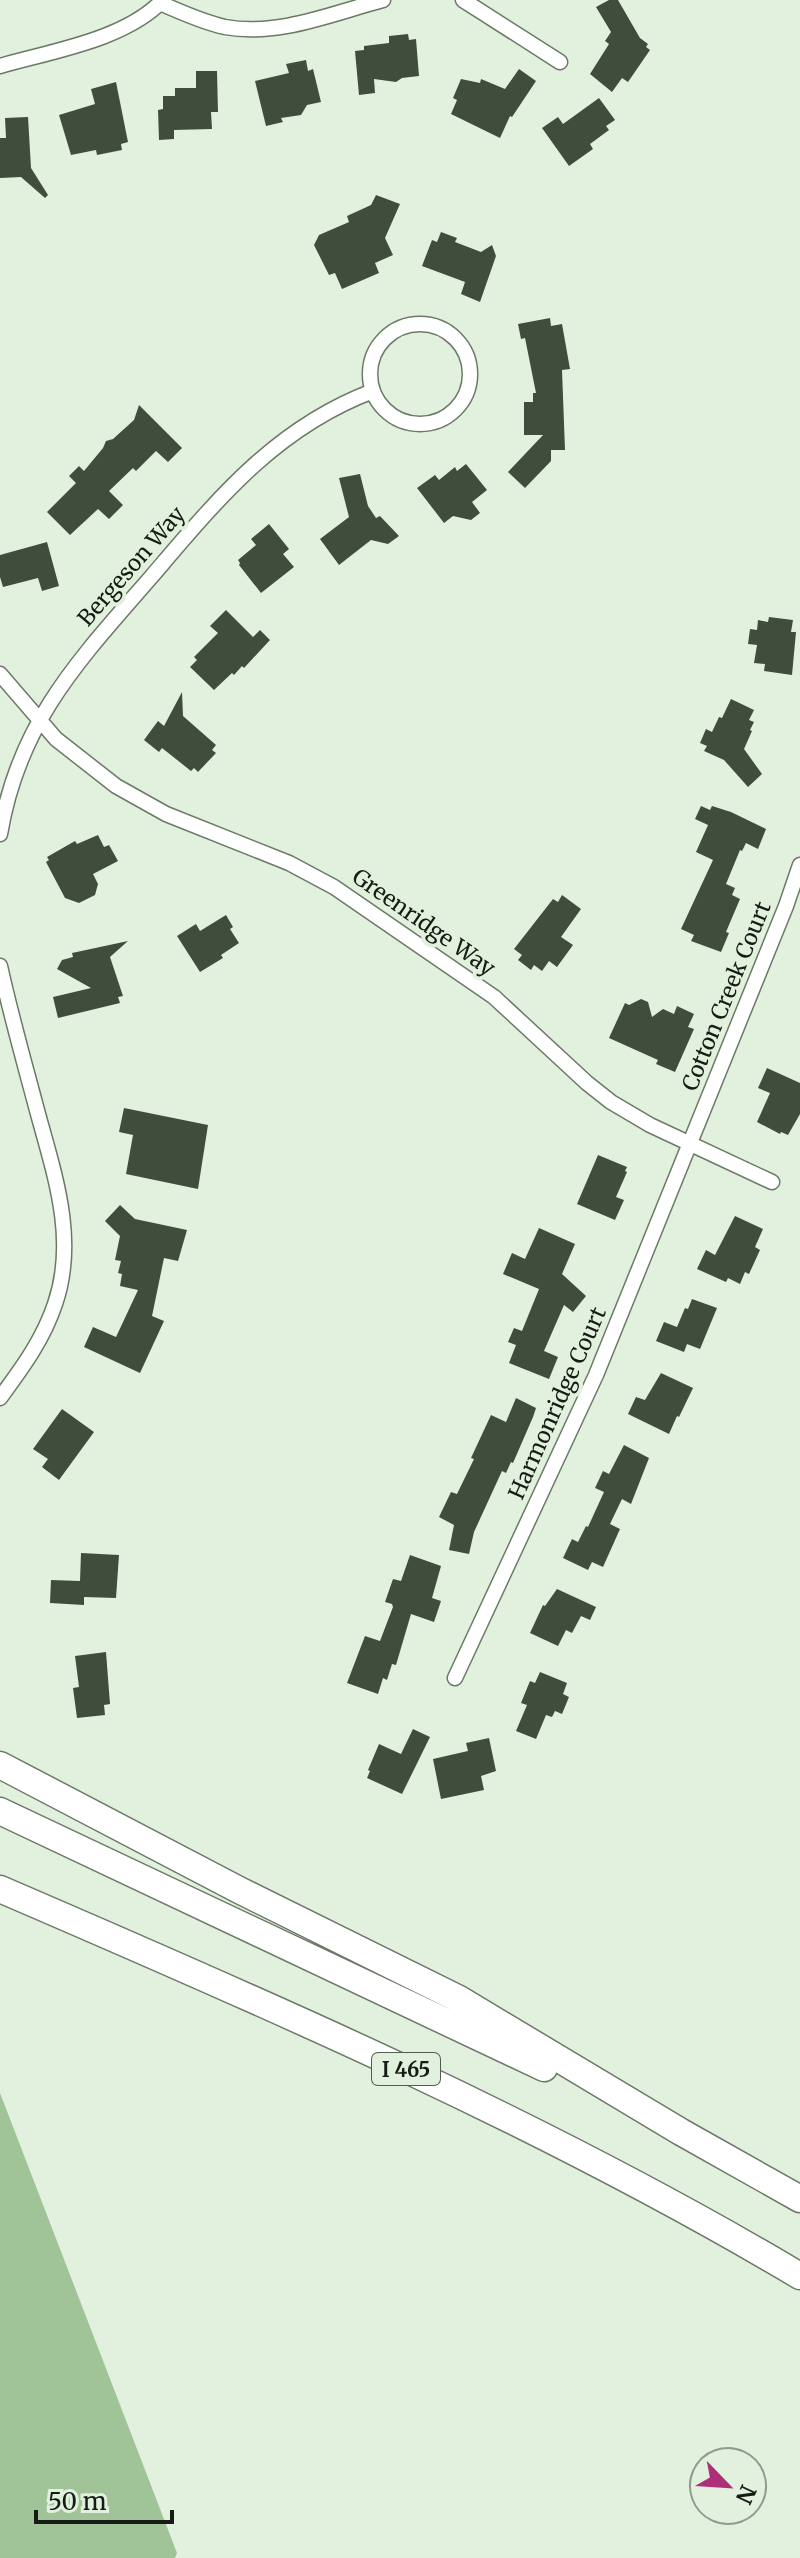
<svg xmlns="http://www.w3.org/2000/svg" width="800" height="2558" font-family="Merriweather,serif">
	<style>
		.forest { fill: #a1c398 }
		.building { fill: #404d3d }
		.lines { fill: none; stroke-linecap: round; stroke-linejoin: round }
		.street-casing { stroke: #6c7968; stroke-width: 17 }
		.highway-casing { stroke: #6c7968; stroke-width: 29 }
		.street { stroke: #fff; stroke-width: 14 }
		.highway { stroke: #fff; stroke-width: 26 }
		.labels { text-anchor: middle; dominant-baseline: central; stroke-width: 8; stroke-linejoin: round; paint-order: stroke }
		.shield { fill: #e2f1dd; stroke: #535c51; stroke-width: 2 }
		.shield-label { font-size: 20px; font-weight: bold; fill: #161c15 }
		.street-label { font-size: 22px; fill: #161c15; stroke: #e2f1dd }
	</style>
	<rect width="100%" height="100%" fill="#e2f1dd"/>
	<path class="forest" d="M0 2093 177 2553 175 2558H0Z"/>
	<path class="building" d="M609 0H618L640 38 648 44 646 47 650 50 628 82 622 78 612 92 590 74 609 44 605 41 611 32 596 7Z
		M408 34 409 40 416 39 419 76 402 78 396 82 374 79 375 93 359 95 355 51 364 50V46L389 43V36Z
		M306 60 308 71 313 69 321 102 307 105 301 115 281 118 283 122 266 126 255 81 289 73 286 64Z
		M519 69 536 81 512 117 510 116 500 138 451 114 457 100 453 98 461 79 480 83 481 79 505 89Z
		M196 71H217L218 112H211L212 129 174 130V139L159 140 158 110 163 109V96H175V88H196Z
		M116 82 128 142 121 144 122 150 97 155 96 150 71 155 59 115 95 104 91 89Z
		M599 98 615 120 606 126 609 130 590 144 593 149 569 166 542 128 558 117 563 124Z
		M28 117 31 168 48 195 45 198 21 177 0 178V138H6L5 118Z
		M376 195 400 204 385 238 393 255 375 263 379 273 342 289 335 273 329 275 314 245 319 235 349 222 347 216 371 205Z
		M441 232 457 238 455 242 481 252 492 245 496 256 480 302 461 294 465 282 422 266 432 240 437 242Z
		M550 318 551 326 562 324 570 369 562 370 565 450H551V461L525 488 508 472 543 435H524V402H533V393H536L525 338 521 339 518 324Z
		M139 405 182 448 168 462 156 451 136 471 133 468 109 491 123 505 109 519 98 509 70 535 47 512 76 483 69 476 79 466 84 471 103 448 106 441 113 439 134 420Z
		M466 464 487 490 472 502 480 513 471 520 453 516 444 523 417 488 435 475 439 480 455 467 457 471Z
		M360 474 368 506 376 518 380 516 399 536 388 544 371 540 339 565 320 539 349 517 339 478Z
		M269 524 289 549 283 554 294 567 261 593 239 565 240 563 238 560 256 545 251 539Z
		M47 542 59 586 42 591 38 578 3 587 0 577V555Z
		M226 610 253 637 260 630 270 640 244 668 242 666 234 675 232 673 214 690 190 667 197 660 194 657 218 633 210 626Z
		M769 617 793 620 791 632H796L792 675 764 671 765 664 754 663 757 645 748 644 750 629 757 630 758 620 768 622Z
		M182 692 183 716 216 745 212 750 216 753 198 772 194 768 191 771 162 748 159 752 144 740 158 721 164 726Z
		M731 699 754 710 749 720 754 722 750 730 752 731 744 749 762 774 748 787 724 760 704 751 707 746 700 743 706 729 712 732 719 717 722 718Z
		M701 806 710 810 712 806 731 812 766 829 758 849 746 843 742 851 740 850 726 884 735 888 732 895 740 899 726 932 729 933 721 952 691 941 694 935 681 929 713 860 696 852 708 825 695 819Z
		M98 835 104 847 109 845 118 861 93 874 98 884 95 895 79 903 65 898 46 862 49 860 47 857 75 841 77 844Z
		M562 895 581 909 561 937 573 945 557 967 549 961 542 971 534 965 531 970 518 960 522 955 514 949 553 899 558 902Z
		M226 915 233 927 230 929 239 943 221 955 223 958 200 972 177 936 196 924 200 931Z
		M128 941 110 957 123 996 118 997 120 1003 58 1018 53 997 91 988 57 969 62 960 73 957 72 953Z
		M641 999 648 1002 652 1017 663 1009 674 1014 677 1006 694 1014 688 1027 694 1029 675 1072 656 1064 658 1060 609 1038 625 1003 629 1005Z
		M767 1068 800 1083V1114L788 1135 781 1132 780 1134 757 1122 770 1093 758 1088Z
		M124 1108 208 1125 198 1189 126 1174 133 1135 119 1132Z
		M598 1155 627 1167 625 1171 627 1172 616 1197 624 1200 615 1220 577 1204Z
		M120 1205 135 1219 187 1230 178 1261 164 1258 152 1316 164 1321 140 1373 84 1347 93 1327 116 1337 138 1290 120 1286 122 1274 118 1273 121 1261 115 1260 120 1236 105 1221Z
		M735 1216 763 1229 755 1247 760 1250 749 1274 745 1272 740 1284 728 1278 726 1282 697 1269 706 1250 715 1255Z
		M539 1228 575 1244 562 1274 586 1296 573 1312 564 1305 544 1351 558 1357 549 1379 509 1363 516 1345 508 1342 514 1328 522 1331 539 1289 503 1274 512 1253 525 1259Z
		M692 1299 717 1308 700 1349 687 1344 684 1352 656 1341 664 1322 677 1327 685 1308 688 1309Z
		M661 1373 693 1388 679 1417 677 1416 669 1434 628 1414 636 1397 645 1400Z
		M516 1398 536 1408 533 1417 513 1463 511 1462 506 1473 502 1471 474 1532 469 1554 449 1550 454 1525 439 1517 451 1492 457 1494 474 1459 471 1458 491 1415 506 1422Z
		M62 1409 94 1432 59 1480 42 1467 48 1459 33 1449Z
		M624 1445 649 1458 631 1504 622 1499 610 1524 620 1529 603 1567 592 1562 588 1570 563 1558 572 1539 578 1542 586 1526 588 1527 604 1492 595 1488 603 1471 609 1474Z
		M81 1553 119 1555 116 1598 84 1597V1605L50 1603 51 1580 80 1581Z
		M410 1555 441 1566 432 1598 441 1601 434 1622 411 1614 396 1665 392 1664 387 1680 383 1678 378 1694 347 1683 365 1636 380 1641 393 1607 392 1604 385 1602 393 1579 401 1581Z
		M557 1589 596 1607 590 1620 581 1616 572 1633 566 1630 558 1646 530 1633 543 1605 545 1606Z
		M106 1652 110 1704 104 1705 105 1715 77 1718 73 1688 79 1687 75 1656Z
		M540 1672 567 1683 563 1694 569 1697 562 1714 555 1711 552 1717 546 1715 536 1739 516 1731 527 1705 521 1703 530 1681 535 1683Z
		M413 1729 430 1737 402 1794 367 1778 370 1771 368 1770 379 1744 401 1754Z
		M489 1738 496 1771 481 1776 484 1790 441 1799 433 1759 468 1751 466 1743Z"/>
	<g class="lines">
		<g class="street-casing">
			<path id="street" d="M463 0 560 62
				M160 3C181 12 202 22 225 27 278 37 333 13 383 0
				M0 66C52 51 125 40 163 0
				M370 374a50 50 0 1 1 100 0a50 50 0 1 1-100 0Z
				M0 674 56 739 116 786 166 814 289 863 334 887 494 997 587 1083 611 1102 650 1125 772 1182
				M0 834C19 721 80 659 152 576 217 500 275 428 373 391
				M0 966C11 1016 25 1065 38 1114 55 1176 77 1240 55 1304 43 1340 22 1368 0 1398
				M455 1678 596 1375 786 906 800 865"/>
		</g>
		<g class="highway-casing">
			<path id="highway" d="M0 1765 239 1890 459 1999 681 2132 800 2199
				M0 1811 544 2068
				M0 1889C272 2006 544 2124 800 2276"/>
		</g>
		<use href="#street" class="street"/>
		<use href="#highway" class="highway"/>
	</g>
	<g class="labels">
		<rect class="shield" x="372" y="2053" width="68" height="32" rx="6"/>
		<g class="shield-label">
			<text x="406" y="2069">I 465</text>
		</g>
		<g class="street-label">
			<text transform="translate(131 566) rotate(-49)">Bergeson Way</text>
			<text transform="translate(424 922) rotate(35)">Greenridge Way</text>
			<text transform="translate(726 996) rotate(-68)">Cotton Creek Court</text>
			<text transform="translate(557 1403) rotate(-66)">Harmonridge Court</text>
		</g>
	</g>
	<g transform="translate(728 2486) rotate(115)"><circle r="38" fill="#e2f1dd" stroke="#909c8d" stroke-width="2"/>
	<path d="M0-6L14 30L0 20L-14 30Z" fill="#af2e7a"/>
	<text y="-12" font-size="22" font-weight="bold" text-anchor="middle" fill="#161c15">N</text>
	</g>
	<path d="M36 2510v12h136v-12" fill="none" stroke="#161c15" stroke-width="4"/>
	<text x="48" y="2510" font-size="24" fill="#161c15" stroke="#e2f1dd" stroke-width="6" paint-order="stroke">50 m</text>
</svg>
